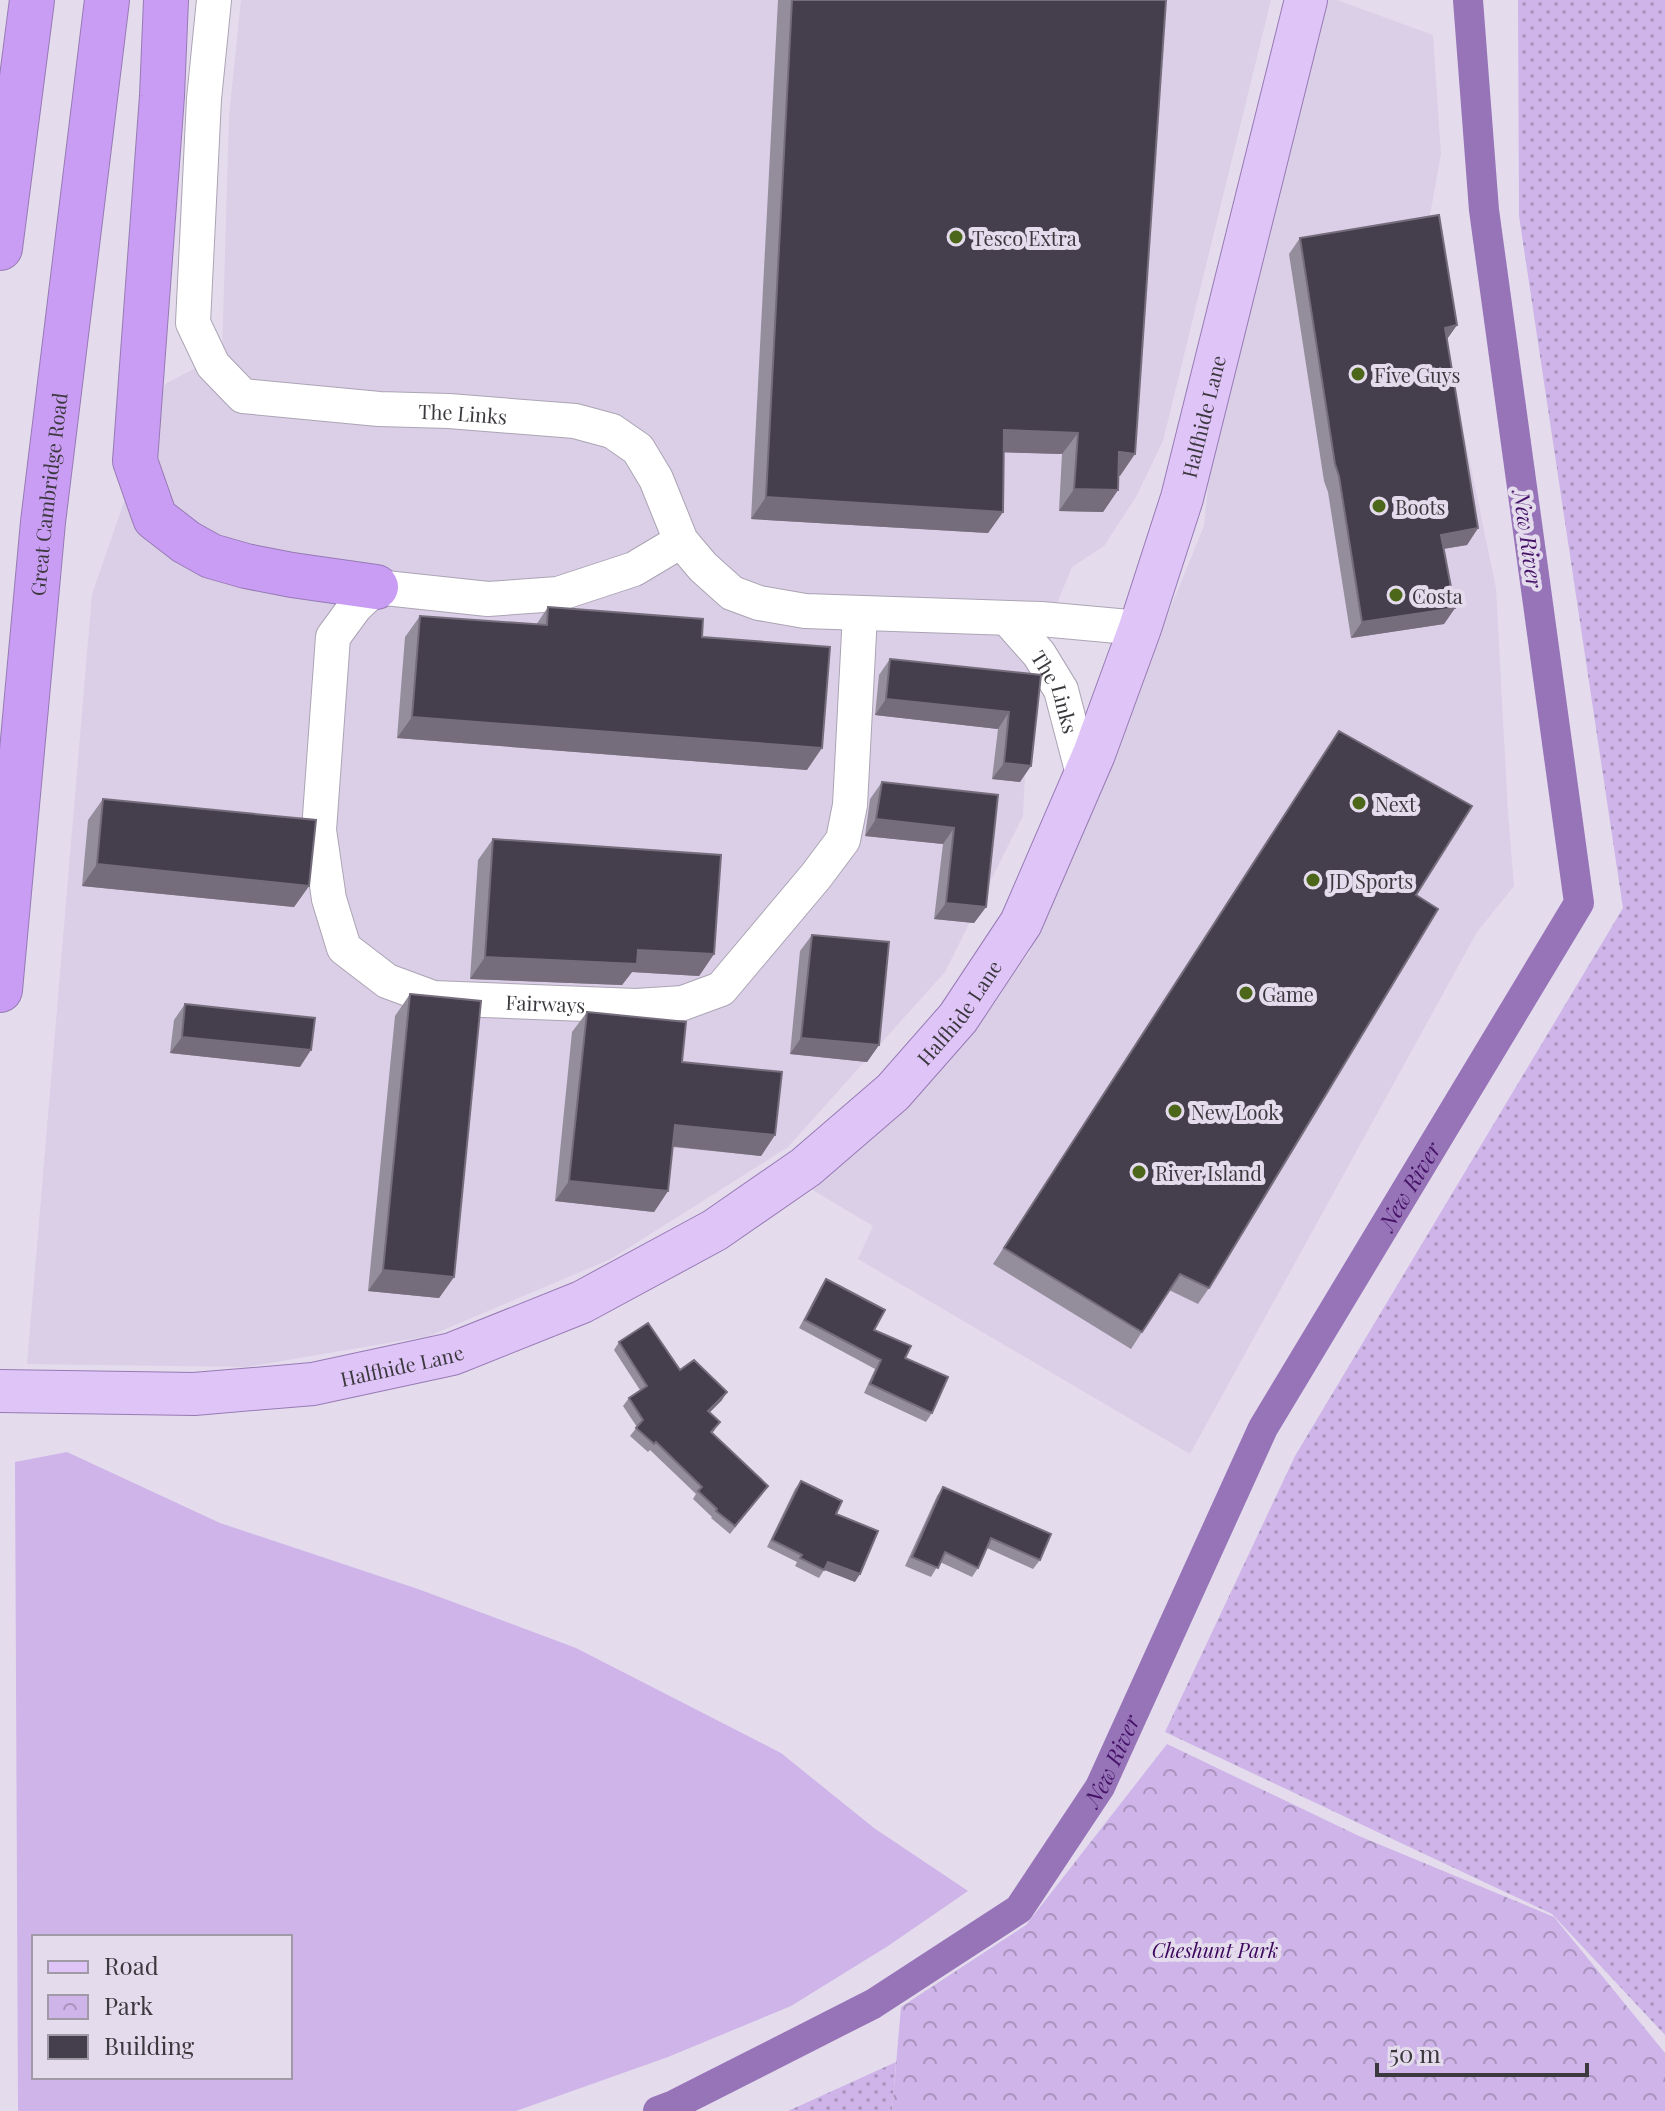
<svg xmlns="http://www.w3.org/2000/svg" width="1665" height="2111" font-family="'Playfair Display',serif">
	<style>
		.built { fill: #dacfe7 }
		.grass { fill: url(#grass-dots) }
		.park { fill: url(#park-crowns) }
		.garden { fill: #ceb4e8; fill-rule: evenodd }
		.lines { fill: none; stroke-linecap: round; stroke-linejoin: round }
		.canal { stroke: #9774b8; stroke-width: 30 }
		.minor-casing { stroke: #aba4b4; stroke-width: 36 }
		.major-casing { stroke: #977ab4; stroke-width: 44 }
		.highway-casing { stroke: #977ab4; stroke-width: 46 }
		.minor { stroke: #fff; stroke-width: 34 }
		.major { stroke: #dfc4f8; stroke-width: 42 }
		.highway { stroke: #c99df3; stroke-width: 44 }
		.wall { fill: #948d9c }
		.shaded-wall { fill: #756d7c }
		.building { fill: #453e4c; stroke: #756d7c; stroke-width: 2 }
		.poi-dot { fill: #4c6719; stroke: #e4dced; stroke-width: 3 }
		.labels { text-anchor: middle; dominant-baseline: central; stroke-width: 8; stroke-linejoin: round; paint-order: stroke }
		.poi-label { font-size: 20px; fill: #3b383e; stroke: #e4dced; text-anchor: start }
		.street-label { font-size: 20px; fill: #3b383e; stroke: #e4dced }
		.park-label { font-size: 20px; font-style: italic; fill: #3d065d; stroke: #e4dced }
		.water-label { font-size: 22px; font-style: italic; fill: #451267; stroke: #e4dced }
	</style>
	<defs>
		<pattern id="grass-dots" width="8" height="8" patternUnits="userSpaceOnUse" patternTransform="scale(2)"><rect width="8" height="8" fill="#ceb4e8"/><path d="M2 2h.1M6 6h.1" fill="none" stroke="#a893bd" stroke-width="1.8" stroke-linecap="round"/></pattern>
		<pattern id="park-crowns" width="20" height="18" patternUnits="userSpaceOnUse" patternTransform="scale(2)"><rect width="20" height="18" fill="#ceb4e8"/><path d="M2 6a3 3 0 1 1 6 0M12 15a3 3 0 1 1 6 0" fill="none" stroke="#a893bd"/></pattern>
	</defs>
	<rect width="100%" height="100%" fill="#e4dced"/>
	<path class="built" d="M241 0H1271L1163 441 1136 497 1104 546 1072 567 1030 669 1023 816 945 972 788 1147 611 1259 429 1336 247 1367 27 1364 92 594 165 384 222 354 229 116Z
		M1327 0H1337L1433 35 1441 154 1427 232 1445 342 1496 588 1508 813 1514 886 1477 932 1190 1454 858 1259 873 1226 811 1189 1029 954 1204 526 1209 476 1316 36Z"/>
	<path class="grass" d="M1518 0H1665V2035L1552 1914 1165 1732 1295 1456 1623 908 1519 216Z
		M896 2062 892 2111H788Z"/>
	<path class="park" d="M1167 1744 1359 1836 1554 1917 1665 2053V2111H892L901 2007 1026 1925Z"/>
	<path class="garden" d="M67 1452 220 1523 418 1589 576 1648 781 1753 874 1828 968 1891 888 1946 791 2006 668 2057 516 2111H18L15 1462ZM34 1937H290V2077H34Z"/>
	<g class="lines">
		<path class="canal" id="s1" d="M658 2111 674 2105 873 2004 1019 1909 1100 1787 1263 1428 1579 903 1484 210 1468 0"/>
		<g class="minor-casing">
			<g id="minor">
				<path id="s2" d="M214 0 204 99 193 323 213 365 243 396 379 409 449 411 575 421 612 431 638 449 656 479 681 541 703 567 732 593 759 603 805 611 1041 619 1140 628"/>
				<path id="s3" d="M681 541 634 569 558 594 488 599 376 587 355 607 333 637 319 830 329 899 344 948 387 981 433 998 636 1006 683 1003 721 989 816 876 843 840 850 805 860 614"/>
				<path id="s4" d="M1007 618 1039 654 1061 690 1084 778"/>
			</g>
		</g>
		<g class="major-casing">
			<g id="major">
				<path id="s5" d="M0 1391 194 1394 313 1384 452 1354 582 1302 715 1230 806 1167 893 1092 958 1018 1021 923 1094 754 1140 628 1182 498 1306 0"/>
			</g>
		</g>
		<g class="highway-casing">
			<g id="highway">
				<path d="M166 0 162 96 135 461 155 518 186 542 211 556 246 566 292 575 376 587"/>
				<path d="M0 248 32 0"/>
				<path id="s6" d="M0 990 43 522 107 0"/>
			</g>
		</g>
		<use href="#minor" class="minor"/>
		<use href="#major" class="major"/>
		<use href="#highway" class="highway"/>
	</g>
	<path class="wall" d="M778 0H1166L1120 476H1119L1118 490 1103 512 1059 511 1062 454 1004 452 1003 512 988 533 751 519Z
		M1300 238 1457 325 1447 339 1478 528 1467 545 1444 549 1455 608 1444 624 1351 638 1328 492 1324 481 1289 254Z
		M548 607 702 637 807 770 397 738 405 637 420 616 536 625Z
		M890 659 1041 675 1020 782 992 779 998 729 875 715 879 675Z
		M1339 731 1416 895 1209 1288 1198 1304 1169 1290 1131 1349 993 1264Z
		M882 782 998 795 986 907 974 923 934 919 943 844 865 836 870 799Z
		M103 799 309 886 294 907 82 886 88 820Z
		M493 839 714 954 699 976 632 972 622 985 470 979 478 860Z
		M812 935 879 1045 867 1062 790 1054 800 951Z
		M410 994 454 1277 439 1298 368 1291 395 1016Z
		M185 1004 300 1067 170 1053 174 1020Z
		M587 1012 682 1062 775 1135 761 1156 673 1147 668 1191 654 1212 555 1201 572 1032Z
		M826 1279 874 1330 905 1358 932 1413 926 1422 864 1393 875 1369 799 1328 820 1288Z
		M619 1342 680 1370 722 1400 710 1412 715 1430 712 1433 762 1493 730 1534 711 1518 712 1517 693 1499 696 1494 650 1450 648 1452 630 1436 637 1427 623 1406 629 1398 640 1390 614 1350Z
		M801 1481 836 1514 855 1582 824 1570 819 1578 795 1566 797 1562 767 1547 795 1489Z
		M943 1487 1040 1560 1033 1569 987 1548 978 1568 972 1577 940 1562 931 1577 905 1566 937 1496Z"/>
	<path class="shaded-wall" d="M1457 325 1445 342V328Z
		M1004 430 1078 433 1062 454 989 452Z
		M1119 452 1135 454 1120 476 1104 474Z
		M1074 489 1118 490 1103 512 1059 511Z
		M766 497 1003 512 988 533 751 519Z
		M1478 528 1467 545 1429 551 1441 535Z
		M1455 608 1444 624 1351 638 1362 622Z
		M886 699 1009 712 998 729 875 715Z
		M412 717 822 748 807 770 397 738Z
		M1004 763 1031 766 1020 782 992 779Z
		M876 819 954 828 943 844 865 836Z
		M97 864 309 886 294 907 82 886Z
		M946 903 986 907 974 923 934 919Z
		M638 950 714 954 699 976 632 972 622 985 470 979 485 957Z
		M182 1037 311 1050 300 1067 170 1053Z
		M801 1038 879 1045 867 1062 790 1054Z
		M675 1125 775 1135 761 1156 661 1145Z
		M569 1181 668 1191 654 1212 555 1201Z
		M383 1270 454 1277 439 1298 368 1291Z
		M727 1392 722 1400 703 1419 708 1411Z
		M828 1562 860 1574 855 1582 823 1569Z"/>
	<path class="building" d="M792 0H1166L1135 454 1119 452 1118 490 1074 489 1078 433 1004 430 1003 512 766 497Z
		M1439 215 1457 325 1445 328 1478 528 1441 535 1455 608 1362 622 1339 476 1335 464 1300 238Z
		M548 607 703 619 702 637 830 647 822 748 412 717 420 616 547 625Z
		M890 659 1041 675 1031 766 1004 763 1009 712 886 699Z
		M1339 731 1472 806 1416 895 1438 909 1209 1288 1180 1274 1142 1332 1004 1248Z
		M882 782 998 795 986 907 946 903 954 828 876 819Z
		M103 799 316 820 309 886 97 864Z
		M493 839 721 855 714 954 638 950 637 964 485 957Z
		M812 935 889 942 879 1045 801 1038Z
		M410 994 481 1001 454 1277 383 1270Z
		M185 1004 315 1018 311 1050 182 1037Z
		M587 1012 686 1022 682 1062 782 1072 775 1135 675 1125 668 1191 569 1181Z
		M826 1279 885 1310 874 1330 911 1346 905 1358 948 1377 932 1413 870 1384 881 1360 805 1320Z
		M648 1323 680 1370 694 1360 727 1392 708 1411 720 1422 711 1432 768 1486 735 1526 716 1511 717 1509 698 1491 702 1487 656 1442 654 1444 636 1428 643 1420 629 1398 647 1386 619 1342Z
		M801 1481 842 1501 836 1514 878 1531 860 1574 828 1562 824 1570 800 1558 802 1555 772 1540Z
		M943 1487 1051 1534 1040 1560 991 1538 978 1568 945 1552 938 1568 912 1557Z"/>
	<g class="poi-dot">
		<circle cx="956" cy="237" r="8"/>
		<circle cx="1358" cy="374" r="8"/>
		<circle cx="1379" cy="506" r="8"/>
		<circle cx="1396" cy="595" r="8"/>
		<circle cx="1359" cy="803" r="8"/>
		<circle cx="1313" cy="880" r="8"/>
		<circle cx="1246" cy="993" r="8"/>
		<circle cx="1175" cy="1111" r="8"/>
		<circle cx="1139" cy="1172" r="8"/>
	</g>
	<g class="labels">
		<g class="poi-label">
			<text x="972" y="237">Tesco Extra</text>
			<text x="1374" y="374">Five Guys</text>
			<text x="1395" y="506">Boots</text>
			<text x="1412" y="595">Costa</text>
			<text x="1375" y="803">Next</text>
			<text x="1329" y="880">JD Sports</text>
			<text x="1262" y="993">Game</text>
			<text x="1191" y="1111">New Look</text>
			<text x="1155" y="1172">River Island</text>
		</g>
		<g class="street-label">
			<text stroke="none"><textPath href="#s2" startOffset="634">The Links</textPath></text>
			<text stroke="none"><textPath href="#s5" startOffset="1724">Halfhide Lane</textPath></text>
			<text stroke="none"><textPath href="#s6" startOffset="498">Great Cambridge Road</textPath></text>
			<text stroke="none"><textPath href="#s4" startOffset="90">The Links</textPath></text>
			<text stroke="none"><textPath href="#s3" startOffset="914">Fairways</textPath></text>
			<text stroke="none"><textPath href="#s5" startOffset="1076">Halfhide Lane</textPath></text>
			<text stroke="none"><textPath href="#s5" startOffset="404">Halfhide Lane</textPath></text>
		</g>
		<g class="park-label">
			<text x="1215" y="1949">Cheshunt Park</text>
		</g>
		<g class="water-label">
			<text transform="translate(1529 539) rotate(82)">New River</text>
			<text stroke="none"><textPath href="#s1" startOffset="1238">New River</textPath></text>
			<text stroke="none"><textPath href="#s1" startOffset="590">New River</textPath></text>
		</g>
	</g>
	<rect x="32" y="1935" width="260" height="144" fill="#e4dced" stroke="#a09aa7" stroke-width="2"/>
	<rect x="48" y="1961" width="40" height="12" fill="#dfc4f8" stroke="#a09aa7" stroke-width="2"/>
	<text x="104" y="1975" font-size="24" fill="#3b383e">Road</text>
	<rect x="48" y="1995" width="40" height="24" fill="url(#park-crowns)" stroke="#a09aa7" stroke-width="2"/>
	<text x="104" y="2015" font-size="24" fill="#3b383e">Park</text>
	<rect x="48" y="2035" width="40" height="24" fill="#453e4c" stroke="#a09aa7" stroke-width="2"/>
	<text x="104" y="2055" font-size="24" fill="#3b383e">Building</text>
	<path d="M1377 2063v12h210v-12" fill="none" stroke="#3b383e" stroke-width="4"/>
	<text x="1389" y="2063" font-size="24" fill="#3b383e" stroke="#e4dced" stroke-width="6" paint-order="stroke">50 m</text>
</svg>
